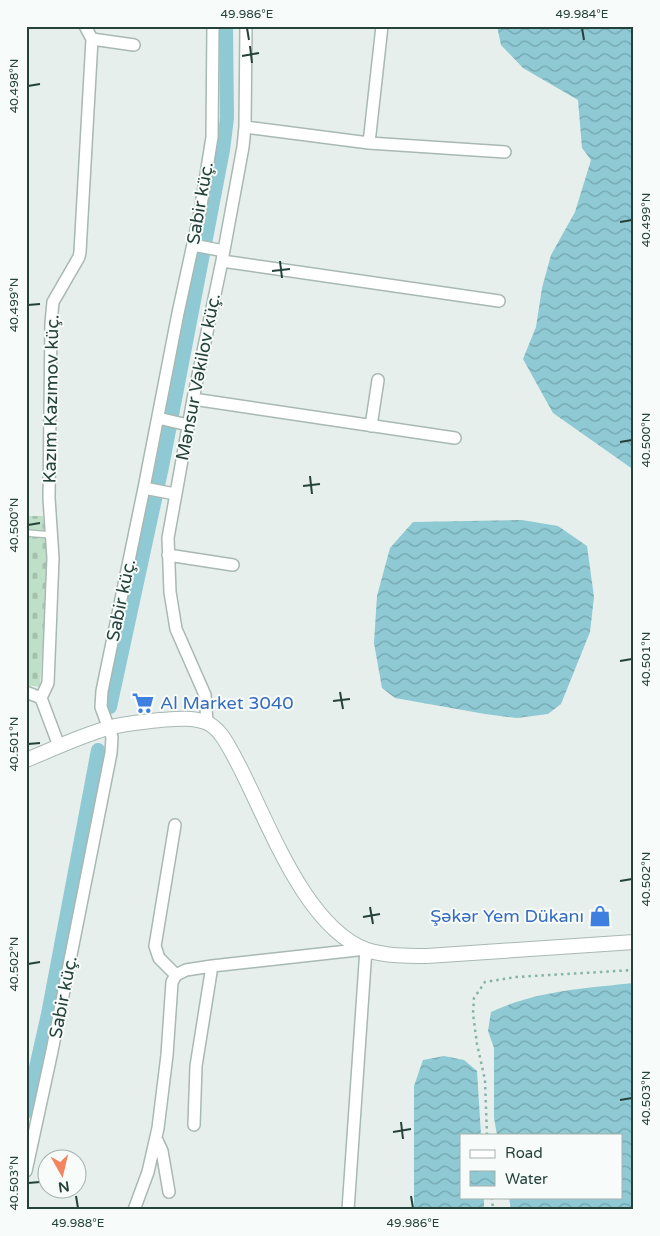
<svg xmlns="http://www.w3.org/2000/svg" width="660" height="1236" font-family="'Varela Round',sans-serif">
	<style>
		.cemetery { fill: url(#cemetery-stones) }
		.water { fill: url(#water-waves) }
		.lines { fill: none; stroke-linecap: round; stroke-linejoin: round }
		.canal { stroke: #8ec9d4; stroke-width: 14 }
		.service-casing { stroke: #a8b8b2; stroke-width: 8 }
		.minor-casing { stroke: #a8b8b2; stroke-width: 14 }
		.tertiary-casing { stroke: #a8b8b2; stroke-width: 16 }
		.path { stroke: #86b3a5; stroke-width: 2.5; stroke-dasharray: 2.5 4; stroke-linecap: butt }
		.service { stroke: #fff; stroke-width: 5.5 }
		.minor { stroke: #fff; stroke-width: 11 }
		.tertiary { stroke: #fff; stroke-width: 14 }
		.ticks { fill: none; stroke: #24423a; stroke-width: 2 }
		.labels { text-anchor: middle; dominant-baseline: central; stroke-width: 4; stroke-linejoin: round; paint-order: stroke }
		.street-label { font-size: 18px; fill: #24423a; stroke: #f7fbf9 }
		.shop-label { font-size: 18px; fill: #366cbe; stroke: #f7fbf9; text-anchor: start }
		.neatline { fill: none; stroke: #24423a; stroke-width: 2 }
		.ticks-label { font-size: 12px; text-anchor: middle; fill: #24423a }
	</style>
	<defs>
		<pattern id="cemetery-stones" width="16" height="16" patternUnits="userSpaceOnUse" patternTransform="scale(1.25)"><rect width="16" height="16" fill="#bfe0c8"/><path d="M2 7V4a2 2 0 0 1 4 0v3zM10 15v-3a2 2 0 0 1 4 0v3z" fill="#a4c1ad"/></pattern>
		<pattern id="water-waves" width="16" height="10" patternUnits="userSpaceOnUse" patternTransform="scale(1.25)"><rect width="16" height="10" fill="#8ec9d4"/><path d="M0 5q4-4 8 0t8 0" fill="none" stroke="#74a5ad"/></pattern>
	</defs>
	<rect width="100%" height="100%" fill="#e6efeb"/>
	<path class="cemetery" d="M26 516H43L48 561 40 687 26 685Z"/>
	<path class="water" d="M497 26H634V470L553 413 523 359 536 327 542 288 551 255 575 212 591 160 582 148 578 100 523 68 501 45Z
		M522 520 558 526 587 546 594 597 590 632 561 704 548 714 517 718 485 714 395 698 382 688 374 643 377 596 390 548 413 522Z
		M634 983V1210H511L509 1197H621V1135H497L494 1118V1048L488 1031 491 1012C535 991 586 988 634 983Z
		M444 1056 464 1060 477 1071 481 1135H461V1197H484V1210H414V1086L423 1060Z"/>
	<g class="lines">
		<path class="canal" d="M110 707 162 467 223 150 227 118 226 26
			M26 1112 48 1014 98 750"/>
		<g class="service-casing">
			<path id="service" d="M26 533 52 535"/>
		</g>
		<g class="minor-casing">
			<path id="minor" d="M92 39 134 45
				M245 127 369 143 505 152
				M369 143 382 26
				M193 245 224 251
				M222 261 499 301
				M193 399 455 438
				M158 418 188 425
				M371 426 378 380
				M144 488 175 494
				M168 555 233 565
				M26 692 41 698
				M207 722 205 695 176 629 170 592 168 538 193 399 222 261 243 147 245 127 246 26
				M59 746 41 698 48 683 53 558 49 498 51 323 53 302 79 257 80 252 92 39 85 26
				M175 825 155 946 159 958 176 975
				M194 1125 196 1066 212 966
				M156 1138 162 1151 169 1192
				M26 1171 52 1051 111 753 112 737 101 707 102 691 144 488 178 313 200 212 212 137 213 26
				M134 1210 148 1172 158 1128 167 1055 172 982 176 975 186 970 212 966 366 949 348 1210"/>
		</g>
		<g class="tertiary-casing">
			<path id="tertiary" d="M26 760C53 749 80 736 108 728 125 723 143 722 160 720 175 719 191 717 205 722 220 727 229 747 236 760 266 815 303 927 367 950 386 956 407 956 427 956L634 942"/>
		</g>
		<path class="path" d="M487 1135 485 1080 477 1044 473 1014 474 998 485 982 516 977 634 970
			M492 1197 493 1210"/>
		<use href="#service" class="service"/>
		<use href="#minor" class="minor"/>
		<use href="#tertiary" class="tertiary"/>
	</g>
	<path class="ticks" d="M247 28 249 40M582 28 584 40M250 46 252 63M242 56 259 53M28 86 40 84M620 222 632 220M280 261 282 278M272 271 290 269M28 305 40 304M620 442 632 440M310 476 312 494M303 486 320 484M28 525 40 523M620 661 632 659M340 692 343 709M333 701 350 699M28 744 40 743M620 881 632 879M370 907 373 924M363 917 380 914M28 964 40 962M620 1100 632 1098M401 1122 403 1139M393 1132 411 1129M28 1183 40 1182M76 1196 78 1208M411 1196 413 1208"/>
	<defs>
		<g id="supermarket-bare" transform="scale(1.725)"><path d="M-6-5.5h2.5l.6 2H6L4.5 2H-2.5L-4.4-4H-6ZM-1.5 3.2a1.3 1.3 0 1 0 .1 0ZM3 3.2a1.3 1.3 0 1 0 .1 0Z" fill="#3f7fe0" stroke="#f7fbf9" stroke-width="2.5" paint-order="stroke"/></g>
		<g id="shop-bare" transform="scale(1.725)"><path d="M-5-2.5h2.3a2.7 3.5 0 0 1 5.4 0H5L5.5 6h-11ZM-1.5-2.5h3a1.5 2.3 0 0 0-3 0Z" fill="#3f7fe0" stroke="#f7fbf9" stroke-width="2.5" paint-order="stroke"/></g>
	</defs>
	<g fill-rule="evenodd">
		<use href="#supermarket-bare" x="143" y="703"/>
		<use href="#shop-bare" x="600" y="916"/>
	</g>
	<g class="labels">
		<g class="street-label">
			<text transform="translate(200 203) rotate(-80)">Sabir küç.</text>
			<text transform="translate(198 377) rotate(-79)">Mənsur Vəkilov küç.</text>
			<text transform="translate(51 399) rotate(-89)">Kazım Kazımov küç.</text>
			<text transform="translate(121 600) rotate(-78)">Sabir küç.</text>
			<text transform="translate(63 997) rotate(-79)">Sabir küç.</text>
		</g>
		<g class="shop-label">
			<text x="160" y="703">Al Market 3040</text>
			<text x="584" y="916" text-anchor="end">Şəkər Yem Dükanı</text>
		</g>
	</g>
	<rect width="660" height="1236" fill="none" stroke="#f7fbf9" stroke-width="55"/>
	<rect x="460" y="1134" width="162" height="65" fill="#f7fbf9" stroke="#a3b1ad"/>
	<rect x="470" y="1150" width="25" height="8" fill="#ffffff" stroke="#a3b1ad"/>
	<text x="505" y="1158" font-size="15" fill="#24423a">Road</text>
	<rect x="470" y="1171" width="25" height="15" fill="url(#water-waves)" stroke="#a3b1ad"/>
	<text x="505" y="1184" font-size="15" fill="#24423a">Water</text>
	<g transform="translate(62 1174) rotate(172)"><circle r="24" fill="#f7fbf9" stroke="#a3b1ad"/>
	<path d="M0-4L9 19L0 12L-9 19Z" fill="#f4845f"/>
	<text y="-8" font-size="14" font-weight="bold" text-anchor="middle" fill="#24423a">N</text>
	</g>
	<rect x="28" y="28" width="604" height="1180" class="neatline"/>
	<g class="ticks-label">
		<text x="247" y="18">49.986°E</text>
		<text x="582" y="18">49.984°E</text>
		<text transform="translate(14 86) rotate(-90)" y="4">40.498°N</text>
		<text transform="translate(646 220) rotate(-90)" y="4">40.499°N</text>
		<text transform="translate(14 305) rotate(-90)" y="4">40.499°N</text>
		<text transform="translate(646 440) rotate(-90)" y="4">40.500°N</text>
		<text transform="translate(14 525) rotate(-90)" y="4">40.500°N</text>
		<text transform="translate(646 659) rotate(-90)" y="4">40.501°N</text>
		<text transform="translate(14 744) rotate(-90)" y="4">40.501°N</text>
		<text transform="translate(646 879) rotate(-90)" y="4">40.502°N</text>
		<text transform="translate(14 964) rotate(-90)" y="4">40.502°N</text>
		<text transform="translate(646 1098) rotate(-90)" y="4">40.503°N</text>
		<text transform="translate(14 1183) rotate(-90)" y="4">40.503°N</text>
		<text x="78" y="1227">49.988°E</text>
		<text x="413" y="1227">49.986°E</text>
	</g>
</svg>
